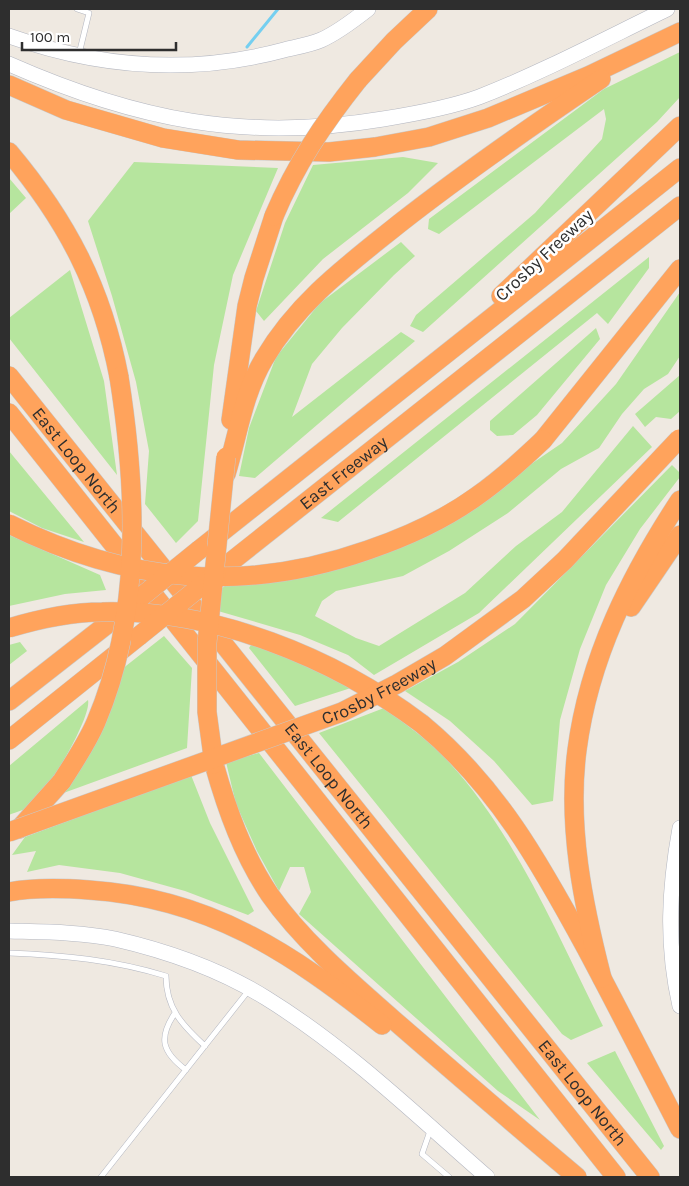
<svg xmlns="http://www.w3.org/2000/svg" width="689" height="1186" font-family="Karla,sans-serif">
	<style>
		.green { fill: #b6e59e }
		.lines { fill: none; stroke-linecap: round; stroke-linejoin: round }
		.stream { stroke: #75cff0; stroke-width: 3 }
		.lane-casing { stroke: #b4b7c1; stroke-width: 6 }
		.secondary-casing { stroke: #b4b7c1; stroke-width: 16 }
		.highway-casing { stroke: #c9c9c9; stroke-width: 20 }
		.lane { stroke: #fff; stroke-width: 5 }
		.secondary { stroke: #fff; stroke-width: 15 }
		.highway { stroke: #ffa35c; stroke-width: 19 }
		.highway-bridge-casing { stroke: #c9c9c9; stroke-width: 20; stroke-linecap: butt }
		.highway-bridge { stroke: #ffa35c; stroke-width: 19 }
		.labels { text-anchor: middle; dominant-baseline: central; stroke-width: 5; stroke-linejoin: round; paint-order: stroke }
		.street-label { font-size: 18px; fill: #2e2e2e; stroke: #fff }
	</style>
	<rect width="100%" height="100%" fill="#efe9e1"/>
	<path class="green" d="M680 52V97L657 122 423 332 410 326 416 315 535 213 602 139 606 119 604 109 439 234 428 229 429 219 604 89Z
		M403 157 438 163 408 193 323 259 264 321 256 311 285 223 313 165Z
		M134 162 278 168 233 275 214 365 198 521 176 543 145 504 149 451 136 382 112 296 88 221Z
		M9 178 26 198 9 214Z
		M401 242 415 256 394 275 342 328 312 364 292 417 401 332 415 341 255 478 239 476 249 428 276 357 320 303Z
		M649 257V268L608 324 597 313 338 522 321 518Z
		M70 270 104 381 117 475 9 338V318Z
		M680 292V356L668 374 644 389 622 414 599 448 561 469 508 513 449 551 403 576 336 591 322 601 315 616 356 638 379 646 465 593 516 546 562 512 633 426 652 447 479 613 374 675 348 655 300 635 218 611 220 590 227 584 313 576 377 554 521 471 562 443 616 384Z
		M596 328 600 339 537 415 513 435 497 436 490 430V421Z
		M680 375V411L671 419 656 417 645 427 635 414Z
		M9 451 84 542 42 528 9 511Z
		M672 465 680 473V477L640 529 606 585 580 649 560 720 553 801 532 805 494 761 450 721 405 691 458 662 515 624Z
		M9 535 100 575 106 590 65 594 9 606Z
		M164 636 192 668 187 748 58 795 117 673Z
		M20 642 27 651 9 665V645Z
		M251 645 318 667 354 687 295 706 249 648Z
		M88 700C92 717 47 792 34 804 28 809 16 812 9 815V766Z
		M384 708C400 720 417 732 432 745 510 819 555 931 603 1026L571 1040 562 1034 319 733Z
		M259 753 540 1120 498 1091 299 914 311 892 304 867H290L279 891 257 851 236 804 226 762Z
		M191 775 210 823 254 911 248 915 185 891 120 873 59 865 27 872 36 851 12 855 25 837Z
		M615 1051 664 1146 661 1150 587 1063Z"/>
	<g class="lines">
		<path class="stream" d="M247 47 278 9"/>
		<g class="lane-casing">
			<path id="lane" d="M77 9 89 13 79 54
				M9 953C63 955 114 960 166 976 166 1008 182 1025 205 1046
				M175 1013C158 1038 162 1052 186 1070
				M430 1131 422 1154 449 1177
				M101 1177 249 990"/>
		</g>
		<g class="secondary-casing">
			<path id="secondary" d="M9 36C99 68 191 75 284 50 296 47 309 45 321 40 337 33 354 20 368 9
				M9 64C136 120 245 142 383 119 414 114 449 108 479 97 543 72 605 39 667 9
				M680 828C669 889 666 944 680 1006
				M9 931C44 932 81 932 115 939 167 951 221 970 266 998 347 1048 416 1115 487 1177"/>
		</g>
		<g class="highway-casing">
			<g id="highway">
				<path d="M358 80 394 41 428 9"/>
				<path d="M9 85 66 110 163 138 238 150 329 152 375 147 429 137 488 118 588 76 680 32"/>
				<path d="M9 152C67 221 102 288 119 377"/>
				<path d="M501 296 680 126"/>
				<path id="s1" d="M9 376 650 1177"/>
				<path d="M9 413 616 1177"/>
				<path d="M231 420 247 306 254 278 274 216"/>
				<path d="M543 440 680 269"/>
				<path d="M226 474C238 435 243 394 264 359 298 301 349 264 400 223 465 172 533 125 601 79"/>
				<path d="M199 550 680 168"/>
				<path id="s2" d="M218 572 680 206"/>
				<path d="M631 607 680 535"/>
				<path d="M9 701 119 615"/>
				<path d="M422 724C497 786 540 863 586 948 618 1008 649 1069 680 1129"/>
				<path d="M9 740 139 636"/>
				<path d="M214 764C227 810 243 855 270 895 303 942 353 984 396 1022 456 1074 516 1126 577 1177"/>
				<path d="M19 829 62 781"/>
				<path d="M9 892C35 887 62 888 89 890 209 898 290 952 382 1025"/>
				<path d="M602 978C583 904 567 826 577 750 589 658 630 576 680 500"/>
			</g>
		</g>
		<use href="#lane" class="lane"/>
		<use href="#secondary" class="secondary"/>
		<use href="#highway" class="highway"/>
		<g class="highway-bridge-casing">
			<g id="highway-bridge">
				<path d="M274 216C296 164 323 124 358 80"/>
				<path d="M9 524C127 583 243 594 368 550 406 537 444 520 477 496 500 480 522 460 543 440"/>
				<path d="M120 614 199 550"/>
				<path d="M9 628C39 619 70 612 102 612 214 609 333 657 422 724"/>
				<path d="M139 636 216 574"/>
				<path d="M214 764 207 712V643L226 457"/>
				<path d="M62 781C74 762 87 743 96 722 142 614 137 491 119 377"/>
				<path id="s3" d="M9 832 342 712 397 684 445 656 523 599 565 560 679 439"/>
			</g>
		</g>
		<use href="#highway-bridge" class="highway-bridge"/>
	</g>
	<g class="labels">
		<g class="street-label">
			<text transform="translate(544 255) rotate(-43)">Crosby Freeway</text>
			<text stroke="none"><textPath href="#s1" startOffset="108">East Loop North</textPath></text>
			<text stroke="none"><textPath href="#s2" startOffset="160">East Freeway</textPath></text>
			<text stroke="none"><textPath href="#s3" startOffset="396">Crosby Freeway</textPath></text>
			<text stroke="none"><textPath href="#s1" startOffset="512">East Loop North</textPath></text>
			<text stroke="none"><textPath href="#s1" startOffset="918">East Loop North</textPath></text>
		</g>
	</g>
	<rect width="689" height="1186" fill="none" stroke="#2e2e2e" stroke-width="20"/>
	<path d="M22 42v8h154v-8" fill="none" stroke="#2e2e2e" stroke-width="2.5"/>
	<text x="30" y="42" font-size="15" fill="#2e2e2e" stroke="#ffffff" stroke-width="4" paint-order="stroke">100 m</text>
</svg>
